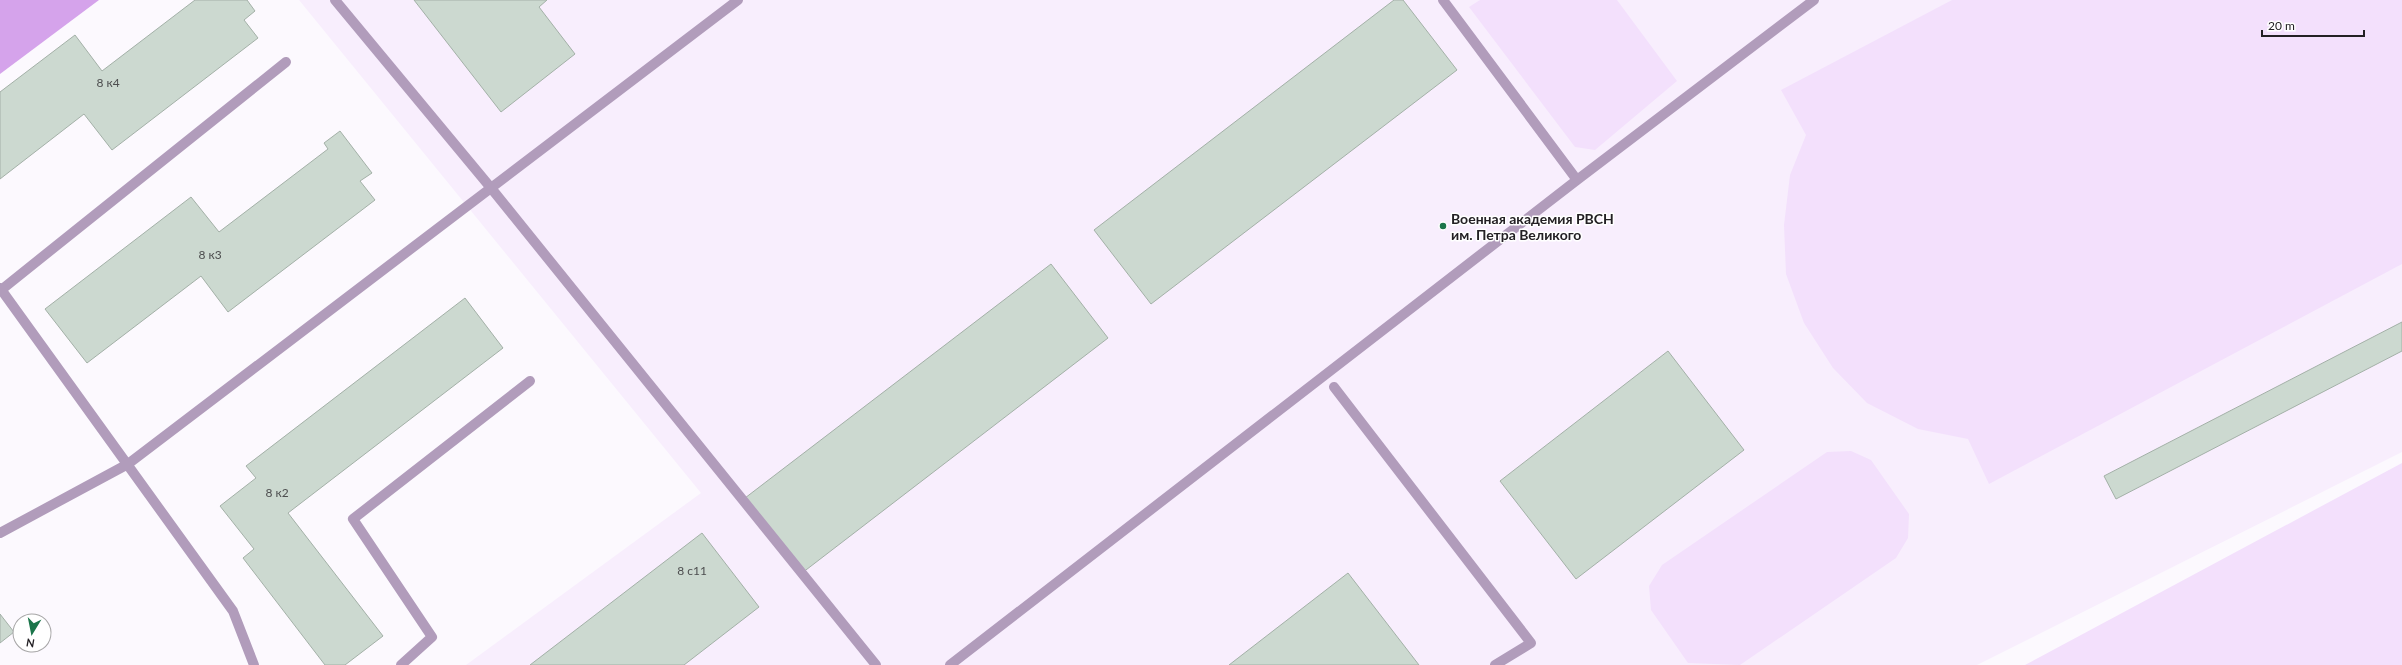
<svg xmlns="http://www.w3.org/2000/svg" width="2402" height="665" font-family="Lato,sans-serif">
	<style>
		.built { fill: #f8eefd }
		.green { fill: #f3e0fc }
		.forest { fill: #d5a3eb }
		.building { fill: #ccd9d0; stroke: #a3b0a7 }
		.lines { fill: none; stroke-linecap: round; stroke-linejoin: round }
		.service { stroke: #b19cbb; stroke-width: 10 }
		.poi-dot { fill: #1b754a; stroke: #fff; stroke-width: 1.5 }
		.labels { text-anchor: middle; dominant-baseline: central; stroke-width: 3; stroke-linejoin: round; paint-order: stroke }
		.number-label { font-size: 12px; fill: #4d4e4f }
		.poi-label { font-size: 14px; font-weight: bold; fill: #232024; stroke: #fff; text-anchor: start }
	</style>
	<rect width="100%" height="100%" fill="#fcf9fe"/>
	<path class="built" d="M299 0H2402V452L1977 665H466L701 493Z"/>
	<path class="green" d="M1480 0H1617L1677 81 1595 150 1575 147 1469 7Z
		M1952 0H2402V264L1989 484 1968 439 1918 429 1867 403 1833 368 1804 323 1786 274 1784 225 1790 175 1806 135 1781 90Z
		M1851 451 1871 460 1909 514 1908 538 1896 558 1740 665 1688 663 1651 610 1649 586 1662 565 1827 452Z
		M2402 463V665H2025Z"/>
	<path class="forest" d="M0 0H99L0 74Z"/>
	<path class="building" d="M195 0H247L255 11 244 20 258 38 112 150 84 114 0 179V92L75 35 102 71Z
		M414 0H547L539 7 575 54 501 112Z
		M1394 0H1403L1457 70 1151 304 1094 230Z
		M340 131 372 173 360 181 375 200 228 312 201 276 87 363 45 309 191 197 219 232 328 149 324 143Z
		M1051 264 1108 338 802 573 745 498Z
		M465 298 503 348 288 513 383 636 345 665H325L243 558 254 549 220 506 256 478 246 466Z
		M2402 322V351L2116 499 2104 476Z
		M1668 351 1744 450 1576 579 1500 481Z
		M702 533 759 607 684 665H530Z
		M1348 573 1419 665H1229Z
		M0 614 14 632 0 643Z"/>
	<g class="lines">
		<path class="service" d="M335 0 491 188 876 665
			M1443 0 1577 180
			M0 288 233 611 254 665
			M1 290 286 62
			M1334 387 1531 643 1495 665
			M0 533 128 464 738 0
			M401 665 432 637 353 519 530 381
			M950 665 1577 180 1814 0"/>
	</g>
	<circle class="poi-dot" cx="1443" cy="226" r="4"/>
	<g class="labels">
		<g class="number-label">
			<text x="108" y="82">8 к4</text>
			<text x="210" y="254">8 к3</text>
			<text x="277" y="492">8 к2</text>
			<text x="692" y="570">8 с11</text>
		</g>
		<g class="poi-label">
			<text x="1451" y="218">Военная академия РВСН<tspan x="1451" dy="16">им. Петра Великого</tspan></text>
		</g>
	</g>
	<g transform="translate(32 633) rotate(190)"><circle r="19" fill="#ffffff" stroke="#a7a6a7"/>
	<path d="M0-3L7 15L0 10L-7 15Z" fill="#1b754a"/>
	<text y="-6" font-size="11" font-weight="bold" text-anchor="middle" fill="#232024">N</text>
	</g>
	<path d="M2262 30v6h102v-6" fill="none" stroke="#232024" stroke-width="2"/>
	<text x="2268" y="30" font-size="12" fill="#232024" stroke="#ffffff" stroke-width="3" paint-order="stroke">20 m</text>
</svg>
